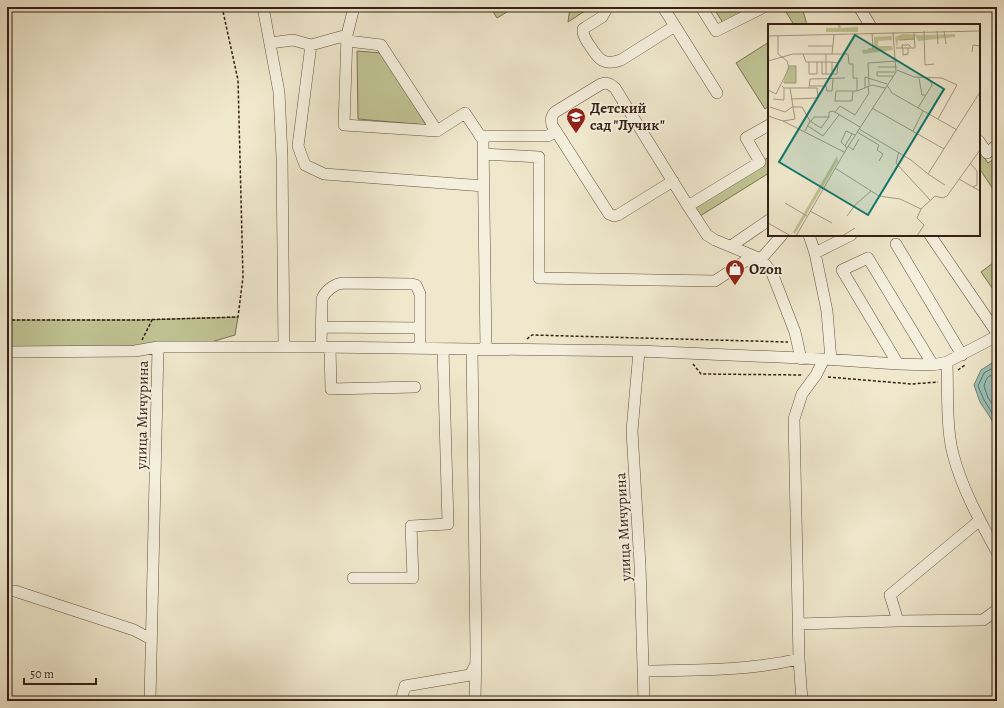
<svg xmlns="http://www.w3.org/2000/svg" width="1004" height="708" font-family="Alegreya,serif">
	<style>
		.green { fill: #c0c494; stroke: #7a7255 }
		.water { fill: #9ac0b7; stroke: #728077 }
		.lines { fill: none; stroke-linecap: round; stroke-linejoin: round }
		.shore { stroke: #687066; stroke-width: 1 }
		.minor-casing { stroke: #645144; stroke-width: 12 }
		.path { stroke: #351f16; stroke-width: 1.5; stroke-dasharray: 3 2; stroke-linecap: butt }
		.minor { stroke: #f5f0de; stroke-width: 11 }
		.labels { text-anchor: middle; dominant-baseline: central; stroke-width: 4; stroke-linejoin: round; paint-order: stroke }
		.poi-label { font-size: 15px; font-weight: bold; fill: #351f16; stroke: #f5f0de; text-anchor: start }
		.street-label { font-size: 15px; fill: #351f16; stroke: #f5f0de }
		.inset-road { fill: none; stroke: #a59884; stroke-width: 1 }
		.view { fill: #0f766e; fill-opacity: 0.15; stroke: #0f766e; stroke-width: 2 }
		.inset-edge { fill: none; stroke: #351f16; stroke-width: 2 }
	</style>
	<rect width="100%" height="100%" fill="#f0e8cd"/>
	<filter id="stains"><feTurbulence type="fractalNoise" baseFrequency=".005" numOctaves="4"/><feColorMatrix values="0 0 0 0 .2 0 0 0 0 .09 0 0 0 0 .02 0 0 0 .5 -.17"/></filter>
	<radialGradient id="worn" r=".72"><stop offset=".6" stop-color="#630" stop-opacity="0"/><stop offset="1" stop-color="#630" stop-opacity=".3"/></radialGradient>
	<path class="green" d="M490 7H515L497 18Z
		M570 7H591L568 22Z
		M713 7H755L723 23Z
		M783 7H802L807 25H794Z
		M769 42V106L765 109 736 63Z
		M357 51 382 53 426 125 358 119Z
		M979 150 988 163 997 157V195L979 168Z
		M769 157V173L700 216 692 204Z
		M997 260V295L981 272Z
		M238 317 235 335 211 342 7 352V320H139Z"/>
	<path class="water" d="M992 363 997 367V430L990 417 980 402 974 385 981 370Z"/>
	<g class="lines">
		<path class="shore" d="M997 370 991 369 984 373 978 386 984 400 997 421
			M997 375C987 375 987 377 984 386L988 398 997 410"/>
		<g class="minor-casing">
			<path id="minor" d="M263 7 279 92 282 157 284 347
				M604 7 606 10 602 17 586 27 583 29V32C584 37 587 42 590 46 599 60 604 66 621 60L675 26
				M663 7 717 93
				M701 7 716 31 764 7
				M859 7 870 25
				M347 35 344 125 437 131 381 45 348 41
				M270 43 293 40 311 45 347 35 354 7
				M311 45 298 146 305 165 324 174 484 186
				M769 125 746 138 760 162 688 206 707 235 715 240 761 259 772 273 795 332 801 359
				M437 131 465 113 483 140 486 349
				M480 136H548L556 131
				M979 141 987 153 997 145
				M483 154 539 157V278L715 281 753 256
				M673 181 618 215 614 216 609 214 552 125C551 119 551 116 555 112L601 84C607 82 610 84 615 88L688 206
				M809 235 815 253 827 311 831 360
				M930 235 997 333
				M896 244 962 355
				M731 246 769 220
				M815 253 851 235
				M761 259 782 235
				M321 327 420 328
				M321 347 322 299C325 291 334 284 343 283L412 284 416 285 420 294V348
				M330 347 331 389 415 387
				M472 349 476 651 475 701
				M639 351 632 431 640 565 644 701
				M7 352 135 351 158 347H321L639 351 824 359 898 364 933 365 947 362 997 336
				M947 362C948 390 946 427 953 454 962 489 980 521 997 552
				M898 364 842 270 868 258 933 365
				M353 578H413L411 526 448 524 443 349
				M7 591H15L134 630 151 639
				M898 621 890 595 980 520
				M798 624 898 621 983 620 997 610
				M644 671C696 670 748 671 799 659
				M150 701 158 347
				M401 701 405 686 470 675 475 666
				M802 701 799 659 794 419 802 394 816 375 824 359"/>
		</g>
		<path class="path" d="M993 7 997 13
			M7 320H139L238 317 243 277 238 80 222 7
			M527 339 532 335 788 342
			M142 340 152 320
			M693 364 701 374 802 375
			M958 370 965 365
			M828 377 912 384 938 382"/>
		<use href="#minor" class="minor"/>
	</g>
	<defs>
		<g id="school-pin" transform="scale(1)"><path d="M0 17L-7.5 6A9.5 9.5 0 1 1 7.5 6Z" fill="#8f2418" stroke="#f5f0de"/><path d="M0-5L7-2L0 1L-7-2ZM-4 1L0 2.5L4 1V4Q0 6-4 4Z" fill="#fff"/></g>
		<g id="shop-pin" transform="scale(1)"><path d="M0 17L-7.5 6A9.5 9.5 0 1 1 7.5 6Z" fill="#8f2418" stroke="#f5f0de"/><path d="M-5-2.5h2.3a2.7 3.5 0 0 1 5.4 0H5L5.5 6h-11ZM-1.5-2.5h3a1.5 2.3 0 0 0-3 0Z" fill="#fff"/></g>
	</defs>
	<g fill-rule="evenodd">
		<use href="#school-pin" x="576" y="117"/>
		<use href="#shop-pin" x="735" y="269"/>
	</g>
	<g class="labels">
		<g class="poi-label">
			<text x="590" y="108">Детский<tspan x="590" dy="17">сад "Лучик"</tspan></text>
			<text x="749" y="269">Ozon</text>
		</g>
		<g class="street-label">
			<text transform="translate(142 415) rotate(-89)">улица Мичурина</text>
			<text transform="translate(623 527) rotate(-93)">улица Мичурина</text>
		</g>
	</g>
	<g transform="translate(768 24)">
		<rect width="212" height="212" fill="#f0e8cd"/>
		<path d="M70 0H72L73 4 90 3V8H58V4H70ZM135 10 155 11 187 10V13L150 17 147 11V15L130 16 129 24 127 13ZM124 12V16L110 17V22H124L125 26 95 30 94 26 106 25V13ZM20 42H28V59H15ZM69 132 70 137 27 210 25 208Z" fill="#c0c494"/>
		<path class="inset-road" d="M156 7 157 41 166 40M169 7 170 20M176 7 178 20M0 12 212 7M131 16 147 15M40 22H65M128 24H147L146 8M134 24V21H141L143 23M135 24V31L140 30V24M100 25H105L104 9M204 28 205 21 212 22M35 30 38 38H64M64 30 66 11M0 37 25 30H80L81 40H85V54H89V67L104 61 117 64M41 38V50H49V38M54 38V50H58V30M110 43H129M129 46 146 53 174 54 189 61 170 95M58 50H69L70 39 64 38V50M125 52H109V48H127M151 54 154 71H157M16 59H28V42H20M101 61 100 39 129 37M119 61 124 69 189 106M14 62 16 64H49L50 74 23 75M42 62H58L59 67H64L65 55M41 64 42 55 77 54M97 64V53L119 60M0 66 8 70 21 44 19 37 10 30V12M85 67 84 77H67L68 67H89M5 75 16 76V64M2 83 17 88 24 83H34L42 97 37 107M104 84 176 125M150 84 164 61 161 54M67 88 72 82 87 91 101 69 100 62M0 92 15 97 27 95 22 64M61 93V88L65 87 92 103M15 97 76 128M42 97 53 104 61 93H46L43 97M40 102 55 112 71 91M91 105 143 136 160 150 212 68M145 107 155 87M89 108 111 121 109 126 115 130 111 137M77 122 84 110M80 122 85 126 91 115M79 124 73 118 78 107 87 111M131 128 128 139 162 176M202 139 209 147V161L205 163M67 144 111 172 132 175 153 185M160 150 177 161M191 155 212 167M17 179 39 192M42 187 64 199M79 192 87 181 103 167M0 199 23 212M28 212 79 124 128 48 125 8M74 212 87 204M149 212 156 201 149 194 153 185 167 172 175 174 179 172 212 126"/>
		<path class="view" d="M87 11 176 65 100 191 11 138Z"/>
		<rect width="212" height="212" class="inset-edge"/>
	</g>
	<rect width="1004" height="708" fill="none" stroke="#f0e8cd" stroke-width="24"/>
	<rect x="8" y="8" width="988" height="692" fill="none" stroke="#351f16" stroke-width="2"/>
	<rect x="12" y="12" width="980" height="684" fill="none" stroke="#351f16"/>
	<path d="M24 678v6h72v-6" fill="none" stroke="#351f16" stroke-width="2"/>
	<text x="30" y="678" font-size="12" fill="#351f16" stroke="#f5f0de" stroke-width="3" paint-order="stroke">50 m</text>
	<rect width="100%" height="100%" filter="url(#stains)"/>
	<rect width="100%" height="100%" fill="url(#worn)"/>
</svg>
